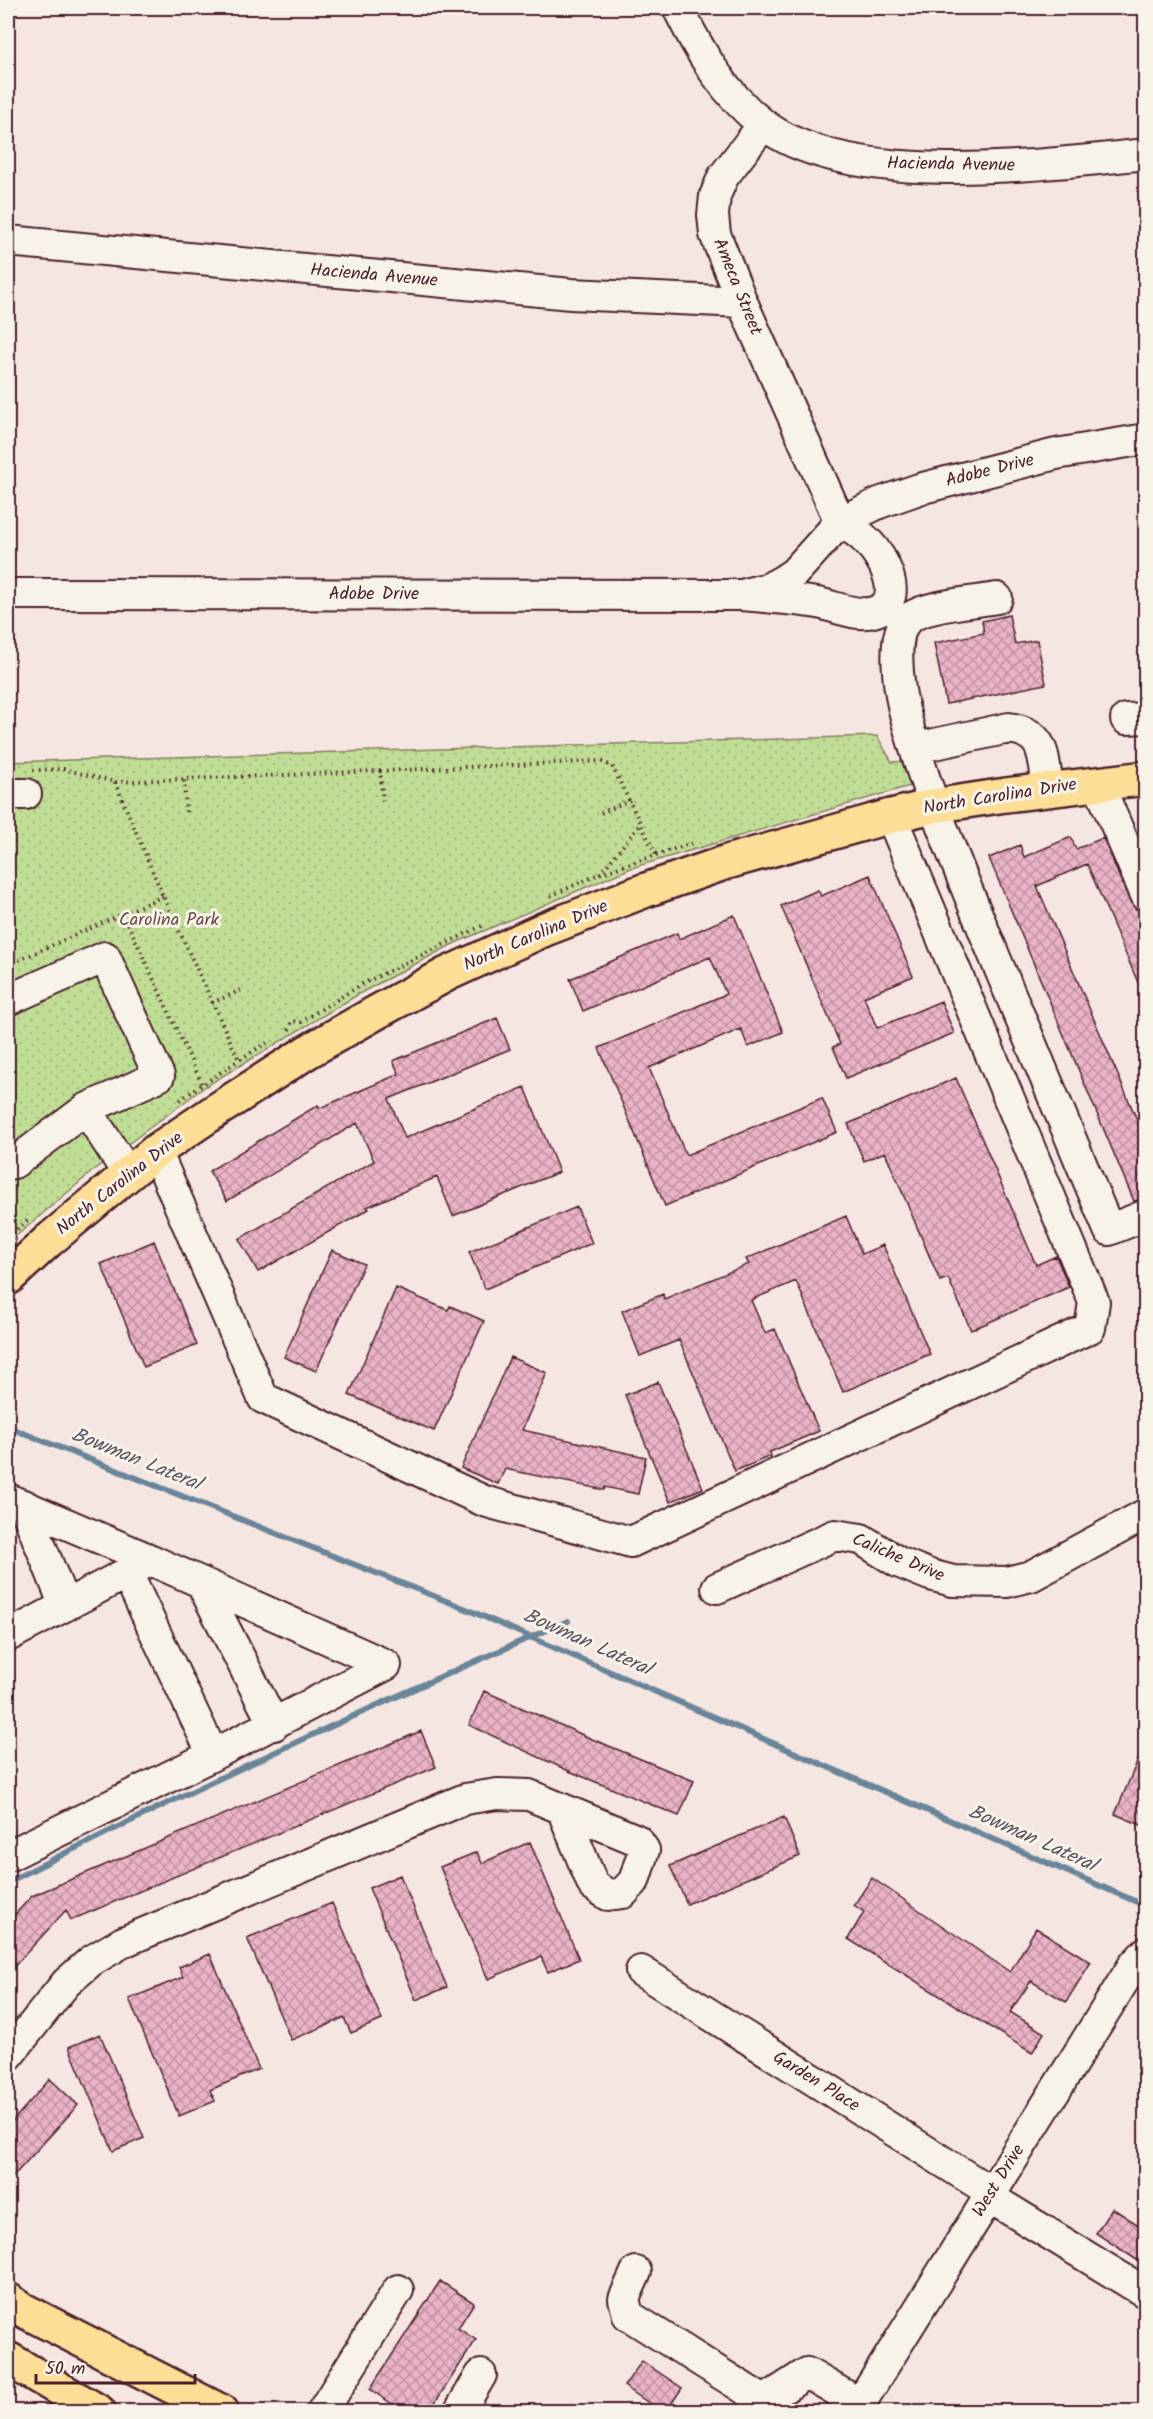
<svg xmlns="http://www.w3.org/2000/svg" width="1153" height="2419" font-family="Kalam,sans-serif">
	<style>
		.park { fill: url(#park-dots); stroke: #857e60; stroke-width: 1.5 }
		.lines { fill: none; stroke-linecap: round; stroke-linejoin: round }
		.stream { stroke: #6b8599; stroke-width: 6 }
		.building { fill: url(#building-cross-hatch); stroke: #4a1f2b; stroke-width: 1.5 }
		.minor-casing { stroke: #4a1f2b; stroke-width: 34 }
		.major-casing { stroke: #4a1f2b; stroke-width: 38 }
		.path { stroke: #4a1f2b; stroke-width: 4; stroke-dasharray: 1.5 4.5; stroke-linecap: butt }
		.minor { stroke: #f7f3e8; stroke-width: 30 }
		.major { stroke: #fdde96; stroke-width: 33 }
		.labels { text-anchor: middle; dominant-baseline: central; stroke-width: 6; stroke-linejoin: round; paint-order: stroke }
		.street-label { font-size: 18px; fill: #4a1f2b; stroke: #f7f3e8 }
		.park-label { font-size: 18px; fill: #684e46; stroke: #f7f3e8 }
		.water-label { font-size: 20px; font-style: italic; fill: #5a5262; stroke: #f7f3e8 }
	</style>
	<defs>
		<pattern id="park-dots" width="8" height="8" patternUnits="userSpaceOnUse" patternTransform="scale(1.5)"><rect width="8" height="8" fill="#c0dd95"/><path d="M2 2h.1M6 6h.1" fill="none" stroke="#a6bd81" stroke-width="1.8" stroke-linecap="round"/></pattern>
		<pattern id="building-cross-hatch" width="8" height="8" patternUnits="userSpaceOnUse" patternTransform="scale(1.5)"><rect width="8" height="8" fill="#ebb3c7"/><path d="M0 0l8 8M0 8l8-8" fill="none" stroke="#c091a2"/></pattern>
	</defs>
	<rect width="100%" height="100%" fill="#f5e6e1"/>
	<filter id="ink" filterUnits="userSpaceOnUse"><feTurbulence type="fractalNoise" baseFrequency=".0167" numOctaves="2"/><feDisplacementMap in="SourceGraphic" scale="12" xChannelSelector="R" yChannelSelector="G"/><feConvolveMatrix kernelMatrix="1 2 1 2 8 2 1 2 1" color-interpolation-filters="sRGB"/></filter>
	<g filter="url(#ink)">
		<path class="park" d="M877 736 892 762 911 761 913 785 631 868 453 944 364 991 206 1086 101 1164 8 1243V762Z"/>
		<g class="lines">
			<path class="stream" d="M8 1427 464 1608 1146 1906
				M8 1882C191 1789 378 1703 568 1621"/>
		</g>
		<path class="building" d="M1009 615 1015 644 1037 640 1046 684 946 704 934 643 984 633 982 621Z
			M1071 837 1076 849 1103 838 1130 902 1136 909 1144 912 1146 916V1001L1087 864 1037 886 1146 1141V1198L1134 1201 989 858 1020 845 1024 857Z
			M870 875 913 976 864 997 877 1028 941 1001 954 1033 846 1078 833 1047 840 1044 781 906 818 890 821 896Z
			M734 915 783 1032 748 1047 741 1029 649 1068 686 1155 822 1098 837 1132 665 1206 599 1048 726 994 710 957 583 1011 570 979 677 933 679 939Z
			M497 1018 510 1049 389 1099 405 1138 525 1087 559 1172 453 1216 437 1177 367 1207 369 1209 258 1272 239 1239 374 1161 357 1123 227 1201 209 1171 318 1105 320 1108 399 1074 393 1061Z
			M956 1078 1036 1265 1056 1256 1069 1287 971 1330 948 1278 940 1281 885 1152 864 1161 848 1124Z
			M577 1207 592 1243 485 1289 469 1252Z
			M846 1216 862 1254 883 1245 930 1354 843 1392 796 1281 751 1300 765 1333 775 1329 819 1431 770 1452 771 1456 735 1471 679 1340 640 1356 622 1311 663 1294 664 1299 749 1264 746 1259Z
			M154 1241 197 1345 144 1367 101 1264Z
			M332 1250 364 1264 316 1371 284 1357Z
			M396 1288 448 1310 450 1306 484 1321 434 1431 349 1395Z
			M510 1357 547 1373 522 1430 646 1457 638 1494 605 1487 604 1490 505 1469 498 1484 461 1468Z
			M658 1382 703 1488 670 1502 625 1395Z
			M484 1691 592 1739 694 1781 679 1816 569 1771 469 1725Z
			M421 1731 436 1767 71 1920 66 1910 8 1973V1922L32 1896Z
			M1146 1741V1827L1115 1814Z
			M784 1817 800 1856 687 1904 670 1866Z
			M530 1842 579 1959 548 1972 541 1957 488 1979 440 1867 477 1852 482 1863Z
			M400 1875 447 1987 416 2000 369 1888Z
			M872 1878 1010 1972 1036 1928 1091 1962 1066 2002 1031 1981 1010 2012 1044 2033 1032 2053 848 1939 864 1912 854 1905Z
			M332 1903 382 2020 351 2033 344 2018 291 2040 247 1938Z
			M210 1954 259 2069 210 2090 215 2101 179 2116 129 1999 183 1977 179 1967Z
			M100 2034 144 2138 113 2151 69 2047Z
			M50 2079 78 2105 8 2182V2126Z
			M1112 2208 1146 2230V2266L1096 2233Z
			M440 2281 474 2303 458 2328 476 2340 429 2412H404L370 2389Z
			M642 2361 682 2388 666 2412H662L624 2386Z"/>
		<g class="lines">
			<g class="minor-casing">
				<path id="minor" d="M678 8C699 51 724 94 763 124 848 190 1043 165 1146 154
					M763 125 723 177 715 196 713 215 715 234 742 302 840 522
					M8 241 571 294 742 302
					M748 593 769 588 782 581 794 573 840 522 879 503 919 489 1056 454 1146 439
					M8 594 740 595C766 597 792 599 818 603 834 606 857 617 873 612 894 607 893 588 887 572 878 549 862 533 840 522
					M997 598C976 602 920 605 906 621 891 638 899 689 904 710 924 788 956 862 986 936 1027 1034 1068 1132 1109 1230L1146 1215
					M1126 719 1146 718
					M916 748 1009 728C1047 733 1043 758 1048 789
					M1098 783 1146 895
					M8 794H26
					M8 1000 105 957 159 1076 86 1109 14 1163 8 1164
					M86 1109 128 1174
					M156 1151 263 1398 484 1501 631 1542 1090 1328 1094 1302 891 816
					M8 1499 151 1560 8 1636
					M24 1505 65 1606
					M127 1573 213 1755 386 1665 151 1560
					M201 1582 274 1725
					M717 1588 835 1535 861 1539 898 1562 930 1575 953 1581 1007 1582 1031 1576 1146 1514
					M8 1856 213 1755
					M641 1971 991 2192
					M8 2056 66 1983 91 1961 123 1942 465 1799 497 1794 529 1795 637 1840 644 1850 634 1881 623 1893 608 1895 593 1885 562 1809
					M989 2197 1146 2293
					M636 2272 624 2299 628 2315 764 2401 807 2373 860 2404
					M322 2412 398 2290
					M459 2412 481 2375
					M855 2412 1133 1966 1146 1952"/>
			</g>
			<g class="major-casing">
				<path id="major" d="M8 1278 48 1241 156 1151 217 1110 307 1052 377 1012 447 974 545 929 646 890 727 862 891 816 933 806 1006 795 1146 778
					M8 2300 23 2310 222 2412
					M8 2359 99 2412"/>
			</g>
			<path class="path" d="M33 770 63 769 115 782 184 779
				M380 771 600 761 612 766 656 855 599 874 548 897
				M115 782 163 896 239 1060 267 1043
				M186 812 184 779 380 771 383 802
				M601 813 630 800
				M656 855 692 843
				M600 874 641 823
				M123 913 202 1084
				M8 965 163 896
				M212 1003 241 990
				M289 1030 292 1021 301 1022 362 984 484 925
				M180 1100 239 1060
				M8 1237 30 1218"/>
			<use href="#minor" class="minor"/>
			<use href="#major" class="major"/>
		</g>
	</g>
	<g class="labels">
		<g class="street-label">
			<text transform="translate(951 165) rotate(1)">Hacienda Avenue</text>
			<text transform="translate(374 276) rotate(5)">Hacienda Avenue</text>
			<text transform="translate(737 287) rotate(68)">Ameca Street</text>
			<text transform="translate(990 471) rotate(-14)">Adobe Drive</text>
			<text x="374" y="594">Adobe Drive</text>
			<text transform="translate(1000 797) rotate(-9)">North Carolina Drive</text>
			<text transform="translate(536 936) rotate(-23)">North Carolina Drive</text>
			<text transform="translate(120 1184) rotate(-38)">North Carolina Drive</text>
			<text transform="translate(898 1558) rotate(23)">Caliche Drive</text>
			<text transform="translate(816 2082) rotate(32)">Garden Place</text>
			<text transform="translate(999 2181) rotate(-58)">West Drive</text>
		</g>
		<g class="park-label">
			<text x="169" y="920">Carolina Park</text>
		</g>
		<g class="water-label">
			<text transform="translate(136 1460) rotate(22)">Bowman Lateral</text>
			<text transform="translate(587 1643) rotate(24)">Bowman Lateral</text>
			<text transform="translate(1032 1839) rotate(24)">Bowman Lateral</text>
		</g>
	</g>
	<rect width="1153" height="2419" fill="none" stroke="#f7f3e8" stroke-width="30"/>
	<rect x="15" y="15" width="1123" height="2389" fill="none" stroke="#4a1f2b" stroke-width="2" filter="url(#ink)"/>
	<path d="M36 2374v9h159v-9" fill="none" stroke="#4a1f2b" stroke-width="3"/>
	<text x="45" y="2374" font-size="18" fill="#4a1f2b" stroke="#f7f3e8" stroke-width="4.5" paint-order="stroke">50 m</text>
</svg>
